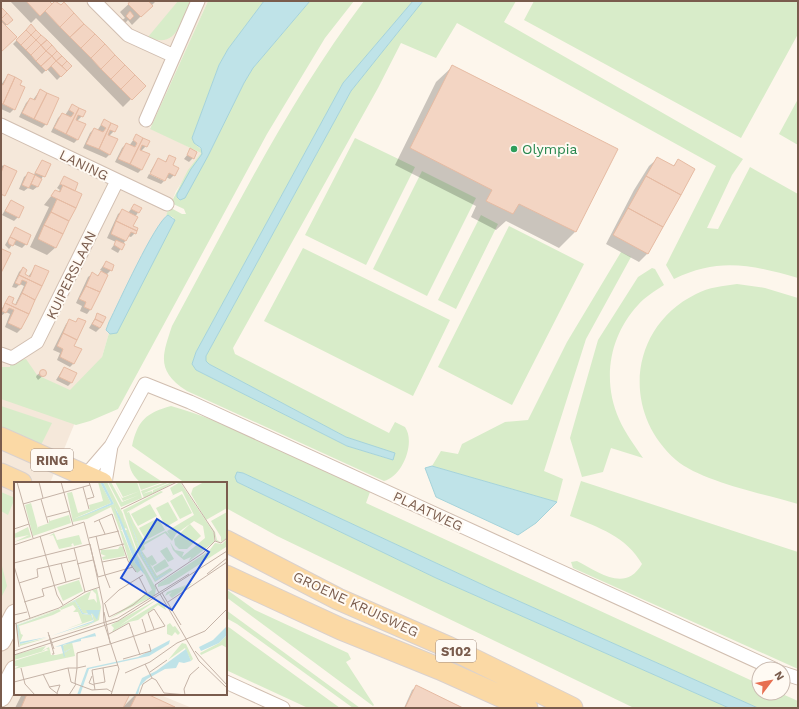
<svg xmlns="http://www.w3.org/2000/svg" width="799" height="709" font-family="'Work Sans',sans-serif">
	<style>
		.residential { fill: #f5e8da }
		.green { fill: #d8ecc9 }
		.water { fill: #bfe3e8; stroke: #a5d3da }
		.shadow { fill: #0003 }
		.building { fill: #f3d5c3; stroke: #e6bba3 }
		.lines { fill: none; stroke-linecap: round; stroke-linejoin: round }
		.minor-casing { stroke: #d1beb0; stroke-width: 15 }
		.secondary-casing { stroke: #d6c0b0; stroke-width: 21 }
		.primary-casing { stroke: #dad1cd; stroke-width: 23 }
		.minor { stroke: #fff; stroke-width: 13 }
		.secondary { stroke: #fff; stroke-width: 19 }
		.primary { stroke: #fbd9a5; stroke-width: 21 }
		.leisure-dot { fill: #2e9e5b; stroke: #fffaf3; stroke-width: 1.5 }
		.labels { text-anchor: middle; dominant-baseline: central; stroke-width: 4; stroke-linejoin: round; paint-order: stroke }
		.shield { fill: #fffaf3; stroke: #a28b7f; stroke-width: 1 }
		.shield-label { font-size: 13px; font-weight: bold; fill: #7a5c4d }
		.leisure-label { font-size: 14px; fill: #27864d; stroke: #fffaf3; text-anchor: start }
		.street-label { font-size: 14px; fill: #7a5c4d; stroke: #fffaf3 }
		.inset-road { fill: none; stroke: #c5b3a7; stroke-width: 1 }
		.view { fill: #1d4ed8; fill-opacity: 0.15; stroke: #1d4ed8; stroke-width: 2 }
		.inset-edge { fill: none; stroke: #7a5c4d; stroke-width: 2 }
	</style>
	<rect width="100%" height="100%" fill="#fdf6ec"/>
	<path class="residential" d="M1 1H208L150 128 201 153 176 191 166 216 136 267 109 322 107 332 109 333 102 357 50 483H15V694H158L192 708H1Z"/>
	<path class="green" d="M178 1H190C181 21 177 50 148 37Z
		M208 1H264L228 49 219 65 192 138 194 143 203 151 199 160 208 156 244 83 253 68 310 1H354L325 38 267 134 118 409 90 421 76 425 1 399V360V367H10V362L26 359 37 375 70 390 102 357 109 333 110 334 174 218 168 215 166 216 169 207 182 214H186L184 209 171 203 188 170 201 153 150 129Z
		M364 1H413L343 83 196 352 192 364 196 370 347 446 389 459 394 453 346 437 209 364 206 361V356L351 91 423 1H516L504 22 743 159 732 175 707 228 718 229 750 167 798 194V278C752 265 719 257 674 279L666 265 716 166 457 23 436 58 401 43 378 88 233 348 235 354 389 433 395 422 405 427C416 443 402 477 384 481L187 391C156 371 162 356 172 326 232 216 288 102 364 1Z
		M534 1H798V34L741 138 524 20Z
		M798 99V145L779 134Z
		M355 138 415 167 366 265 305 235Z
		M422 171 476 198 427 296 373 269Z
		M481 215 498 224 456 309 438 300Z
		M509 226 584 264 512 405 438 367Z
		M303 248 450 320 413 396 264 321Z
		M621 252 631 257 586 339 544 471 563 479 557 502 432 466 441 451 458 454 462 444 505 422 528 420 567 342Z
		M652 268 655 269 664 285C655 291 645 297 638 305 609 336 602 381 619 419 625 433 635 446 643 458L611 448 603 472 582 477 570 438 598 340 638 277Z
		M737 284 765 288 798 298V504C765 494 702 482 676 460 621 412 629 327 696 294 709 287 723 286 737 284Z
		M1 406 52 423 40 447 1 429Z
		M171 406C240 426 305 462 370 492L366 503 759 684V693H780L798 701V708H758L494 590 243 473 237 472V482L436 578 729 708H634L277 536 226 508V483H185L132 446C138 420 146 413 171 406Z
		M129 460 164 483H141C134 477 129 470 129 460Z
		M581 481 798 552V669L573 568 571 562 577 561C599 572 625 593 642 564 627 537 598 527 570 516Z
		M1 492 15 498 8 515 1 511Z
		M1 562 7 586 1 598Z
		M226 589 255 610 348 653 351 659 346 662 374 705 373 706 226 597Z
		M226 610 360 708H353L237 624 226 618Z
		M226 626 230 628 340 708H308L226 670Z"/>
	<path class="water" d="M264 1H310L253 68 244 83 208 156 185 198 180 200 177 197V194L191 169 202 154 201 148 194 143 192 138 219 65 228 49Z
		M413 1H423L351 91 206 356V361L209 364 346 437 395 453 393 460 347 446 196 370 192 364 196 352 343 83Z
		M168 215 175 220 117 333 110 334 106 330 109 322C118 304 155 222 168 215Z
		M432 466 557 502 536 523 518 535 436 497 425 468Z
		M237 472 243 473 494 590 758 708H729L436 578 237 482 235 477Z"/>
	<path class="shadow" d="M10 1H47L144 86 123 107 36 18 31 23Z
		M132 1H156L132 25 128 20 125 23 122 20 125 18 120 12Z
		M1 9 12 20 5 26 1 51Z
		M31 26 71 66 57 80 47 69 42 74 13 44Z
		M453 66 575 232 559 248 506 221 496 230 471 217 476 206 395 165 436 82Z
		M8 75 14 109 10 113 1 109V85Z
		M40 90 46 124 42 128 19 117 26 103 30 99 33 100Z
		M72 105 82 116 77 121 78 139 74 143 51 132 58 118 62 114 65 115Z
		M104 120 114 131 109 136 110 154 106 158 83 148 90 133 94 129 97 131Z
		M136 136 146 146 141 151 142 169 138 173 115 162 122 148 126 144 129 146Z
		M191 150 193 158 189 162 184 159Z
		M169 156 174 175 170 179 166 177 165 179 150 172 158 159 165 162Z
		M658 158 673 166 678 161 694 169 647 254 639 262 606 244 634 190 649 166Z
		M42 161 49 165 37 187 33 190 28 188 24 191 19 189 24 177 28 174 33 176Z
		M1 165 15 171 1 198Z
		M149 174 164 181 161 184 147 178Z
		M64 178 73 191 81 195 56 247 47 255 30 247 49 207 44 205 55 191 58 192 60 190 57 188Z
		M11 201 18 217 14 221 2 215Z
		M134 205 141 208 135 217 132 227 135 233 131 237 128 236 118 253 111 249 116 242 107 238 118 214 122 211 128 213Z
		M15 228 26 244 22 248 13 244 9 249 5 245Z
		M106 262 111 270 106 275 90 310 87 314 80 311 82 306 76 303 88 277 92 274 97 276 102 271 100 270Z
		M36 266 21 329 17 333 5 327 10 314 6 312 1 316V310L9 297 10 303 15 305 24 286 20 284 16 288 12 287 19 272 23 268 24 275 28 277Z
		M97 315 100 328 96 332 89 328Z
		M78 319 73 346 74 363 70 367 57 360 60 353 53 350 66 324 70 320 75 323Z
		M63 369 72 382 68 386 56 380Z
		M44 370 46 373 38 380 36 377 37 375Z
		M416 687 461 708H404L412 690Z
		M22 694H129L123 707 136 694H145L175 708H15Z"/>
	<path class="building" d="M26 1H49L52 4 40 16Z
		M55 1 61 5 64 2 74 13 60 27 45 11Z
		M130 1H148L153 6 141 17 128 4Z
		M1 7 7 13 1 19Z
		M130 11 134 16 130 20 126 16Z
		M7 13 13 20 7 25 1 19Z
		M74 13 84 24 70 37 60 27Z
		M1 21 17 37 1 52Z
		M31 24 36 30 31 35 26 30Z
		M84 24 95 34 81 48 70 37Z
		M26 30 31 35 21 45 16 40Z
		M36 30 41 35 36 40 31 35Z
		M95 34 105 44 91 58 81 48Z
		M31 35 36 40 26 50 21 45Z
		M41 35 47 40 41 45 36 40Z
		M36 40 41 45 31 55 26 50Z
		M47 40 52 45 46 51 41 45Z
		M105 44 115 55 101 69 91 58Z
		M41 45 46 51 36 61 31 55Z
		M52 45 57 51 52 56 46 51Z
		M46 51 52 56 41 66 36 61Z
		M57 51 62 56 56 61 52 56Z
		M115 55 125 65 111 79 101 69Z
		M52 56 56 61 46 71 41 66Z
		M62 56 67 61 62 66 56 61Z
		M56 61 67 71 61 77 51 66Z
		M67 61 72 66 67 71 62 66Z
		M125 65 135 75 121 89 111 79Z
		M452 65 618 149 576 232 519 204 513 214 486 201 492 190 410 148Z
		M8 74 15 77 3 104 1 103V84L3 85Z
		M135 75 146 86 132 100 121 89Z
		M15 77 22 81 20 85 25 87 15 110 3 104Z
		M40 89 47 93 34 119 22 113 30 98 35 100Z
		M47 93 59 98 47 125 34 119Z
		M72 104 79 108 66 134 54 128 62 113 71 117 74 113 69 110Z
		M79 108 86 111 83 117 78 115 76 120 86 124 78 140 66 134Z
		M104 119 111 123 99 149 86 144 94 128 103 132 106 128 101 125Z
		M111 123 118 126 115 132 110 130 108 135 118 139 110 155 99 149Z
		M136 134 143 138 130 164 118 159 126 143 135 147 137 143 133 140Z
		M143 138 150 141 147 147 142 145 140 150 150 154 142 170 130 164Z
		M190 148 197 152 194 159 187 155Z
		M169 155 176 158 173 165 179 168 175 176 169 173 165 181 150 174 158 158 166 162Z
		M657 157 674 166 678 159 695 169 681 195 646 176Z
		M42 160 51 164 45 177 35 173Z
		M4 165 17 171 5 196 1 194V173Z
		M28 172 35 175 29 188 22 185Z
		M35 175 42 179 38 187 31 184Z
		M64 176 78 183 75 191 60 184Z
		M646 176 681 195 663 227 628 208Z
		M63 185 82 194 76 208 51 196 55 190 60 192Z
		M57 199 76 208 69 221 51 212Z
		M11 200 24 207 19 218 5 211Z
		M134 204 142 208 139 213 131 209Z
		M628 208 663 227 648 254 613 235Z
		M122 209 138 217 133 226 138 228 137 231 116 221Z
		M51 212 69 221 63 234 44 225Z
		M116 221 137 231 136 234 131 232 126 241 111 234Z
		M44 225 63 234 56 248 38 239Z
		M15 227 31 235 27 245 10 237Z
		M10 237 16 240 13 246 9 244 8 241Z
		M116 240 125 244 122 250 114 245Z
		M2 249 11 253 1 273V250Z
		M106 261 114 265 112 271 103 267Z
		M35 265 49 271 42 286 19 275 23 267 27 270 25 274 30 277Z
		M101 271 108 275 100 292 86 286 92 272 98 276Z
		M19 275 42 286 35 300 22 293 27 282 22 280 20 285 15 283Z
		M86 286 100 292 91 310 84 307 86 302 79 299Z
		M22 293 35 300 29 314 5 303 9 296 14 298 12 303 16 305Z
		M5 303 29 314 21 329 8 323 14 310 9 308 6 313 2 311Z
		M97 313 106 317 103 323 95 319Z
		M78 318 86 321 77 340 63 333 69 319 76 322Z
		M95 319 103 323 100 328 92 324Z
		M63 333 77 340 74 346 82 349 74 364 60 357 63 349 57 346Z
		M64 367 77 373 72 383 59 377Z
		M39.5 373a3.5 3.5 0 1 1 7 0a3.5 3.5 0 1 1-7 0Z
		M416 685 463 708H405Z
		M27 694H130L123 708H21Z
		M137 694H147L175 707 130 708Z"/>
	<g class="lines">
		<g class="minor-casing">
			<path id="minor" d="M94 1 128 35 174 56
				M146 120 198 1
				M1 125 167 204
				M1 354 12 358 37 342 117 181
				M86 475 111 446 145 384 190 402 774 669
				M105 483 111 446
				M783 673 798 678
				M226 682 283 708"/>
		</g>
		<g class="secondary-casing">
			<path id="secondary" d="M1 641 15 614
				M1 697 15 670"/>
		</g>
		<g class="primary-casing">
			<path id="primary" d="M1 438 102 483
				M1 474 21 483
				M226 541 338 599 448 647 572 708
				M226 576 341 629 440 669 527 708"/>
		</g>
		<use href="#minor" class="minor"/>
		<use href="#secondary" class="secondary"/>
		<use href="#primary" class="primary"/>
	</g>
	<circle class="leisure-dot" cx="514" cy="149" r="4"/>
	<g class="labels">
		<g class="shield">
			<rect x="31" y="449" width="42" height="22" rx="3"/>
			<rect x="436" y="640" width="40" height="22" rx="3"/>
		</g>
		<g class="shield-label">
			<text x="52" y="460">RING</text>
			<text x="456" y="651">S102</text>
		</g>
		<g class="leisure-label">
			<text x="522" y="149">Olympia</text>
		</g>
		<g class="street-label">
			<text transform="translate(84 165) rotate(26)">LANING</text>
			<text transform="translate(71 275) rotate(-64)">KUIPERSLAAN</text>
			<text transform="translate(428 511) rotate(25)">PLAATWEG</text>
			<text transform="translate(356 604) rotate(25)">GROENE KRUISWEG</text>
		</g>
	</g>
	<g transform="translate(14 482)">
		<rect width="213" height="213" fill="#fdf6ec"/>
		<path d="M84 0H86L97 21 59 37 100 22 89 0H93L109 32 112 45 110 35 124 74 142 106 141 113 95 137 138 108 131 93 127 88 123 91 115 79 106 49H108L121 81 128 88 111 48H113L112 46 110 47 101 24 108 48 106 49 97 25 73 37 59 40 53 11 58 10 64 31 76 27 75 23 89 19ZM94 0H97L108 20 125 13 109 19 99 0 108 16 126 9 128 16 107 25ZM101 0H123L126 9 109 15ZM124 0H149L127 8ZM152 0H156L128 12 138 9 139 11V8L158 0H161L130 16 127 9ZM166 0 200 51V60L174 80 177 75 170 78 165 74 159 68 156 60 161 68 170 70 168 75 191 56 189 44 180 39 162 52 158 59 151 51 130 63 131 67 128 69 133 76 138 73 143 81 138 84 136 82 143 94 156 86 159 88 141 100 124 71 109 28 147 9 149 10 113 30 128 74 142 98 158 88 142 97 129 74 113 31 134 18 115 30 120 41 131 60 152 49 156 54 153 49 180 33 168 9 153 16 159 13 156 6ZM190 0H213V26L192 38 177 12 179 6ZM168 12 178 31 166 37 156 19ZM154 20 164 38 152 45 142 26ZM17 21 24 47V45L35 41V36L36 39 55 33 57 41 19 54 11 23ZM136 22 143 34 124 44 117 32ZM213 30V56L207 60 202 59 200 50 193 39 201 50 203 58 207 60V55L197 39ZM144 36 151 48 132 58 125 46ZM176 42 187 54 173 67H165L161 63 160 57ZM14 45 17 55 0 60 15 53 0 56V52ZM40 51 43 58 65 53 68 62 60 64 59 61 57 63 59 64 45 67 39 53 35 54ZM213 57 212 65 155 102 144 105V102L195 69 201 61 208 62ZM106 64 109 65 111 74 89 78 88 75 92 74 87 72V68L104 67ZM153 65 160 77 154 80 146 69ZM151 77 155 84 142 91 139 85ZM65 98 69 109 49 119 43 105ZM177 101 161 108 179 101 158 116 155 113 158 110 151 114 153 110ZM83 107 87 125 85 138 73 144 53 150 80 140 78 132 69 131 61 118 57 121 61 119 68 132 77 133 79 138 52 147 68 141 64 130H59L62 127 59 123 47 128 46 126 77 109 74 118 80 117 83 121 82 112 78 108ZM144 117 105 144 145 120 150 122 152 128 144 123 124 138 115 140 98 150 100 146 97 143ZM45 127 47 129 39 133 5 144 7 152 9 153 6 160 4 143 44 128 3 142 6 162 33 156 6 164 2 142ZM156 141 159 145 161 144 166 151 164 153 161 150 158 154 153 152V143ZM213 153V166L208 163 187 173 186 171 205 161ZM58 160 61 174 0 187 5 184H0V179L35 168 32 167 30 169 0 178V173L32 164 28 169 35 165 37 173H42L50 171 58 166 50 170 48 164ZM168 161 172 162 179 177 177 179 171 166 154 178Z" fill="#d8ecc9"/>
		<path d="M86 0H89L100 22 59 38 97 21ZM148 11 113 30 129 74 142 97 158 88 142 98 128 74 113 30ZM100 25 105 33 130 92 121 81ZM61 118 69 131 74 132 72 128H86L83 138 79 132 77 131 80 140 37 154 79 139 77 133 68 132 61 119 57 121ZM44 129 4 143 6 160 33 155 6 162 3 143ZM213 144V153L205 161 187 169 185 165 199 158ZM81 151 85 163 82 154 67 157V159L49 163 50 170 58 166 50 171 51 174 50 175 47 164 41 165ZM156 158 155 162 135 174 75 187 66 213H63L73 186 124 175ZM172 167 177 179 170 181 165 180 162 186 151 187 133 197 126 204 124 213H121L128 196 142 189Z" fill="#bfe3e8"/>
		<path class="inset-road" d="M3 0 19 56M25 0 29 16M47 0 59 43M69 5 75 27M27 17 34 41M73 17 80 15 75 0M9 22 76 3M107 27 163 0M33 35 56 29M85 38 91 52M80 40 98 32 114 79 122 90M0 47 15 42M26 54 43 113 49 123M82 54 91 93 96 106M75 56 105 49M201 59 207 61 213 56M76 62 89 122 90 141 105 187 97 213M0 63 70 40 84 95M60 66 71 110M85 68 110 62M88 80 113 75M0 81 76 62M47 81 52 100M63 82 79 78M0 84 16 136M193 92 213 76M84 95 119 85M5 101 24 95 23 87 62 78M145 111 141 103 189 71 201 59 200 50 167 0M148 111 167 143M146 112 185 179 213 206M10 120 30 114 28 107 66 96M154 120 213 80M90 122 105 108 129 93M91 122 95 135 119 123 133 111 125 95M90 130 96 161M0 133 13 130M128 137 132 150M2 141 5 165M0 142 45 126 71 110 86 105M34 150 40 172H38M95 152 115 141 126 173M35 153 40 167M83 166 86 179M0 169 104 136 175 92M181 169 213 203M0 173 104 139 213 69M109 177 137 169 135 162M131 182 138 196M72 184 63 186H54L57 200 62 202 61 201 63 186V171L96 162 151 144 140 127 134 131 140 147M7 186 11 202 21 213M136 190 153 178M111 191 136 180 163 161 191 149 213 127M29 192 36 206 45 213M78 194 75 201 80 203M138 196 142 198 150 211 173 213M0 200 54 186M80 202 91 200 89 186M35 205 46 203 43 211M81 208 78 188 104 183M55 213 62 202 78 208 93 207 98 210M125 213 129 202 138 196M171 213 170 207 176 193 185 185"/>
		<path class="view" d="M143 37 195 70 158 128 107 96Z"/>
		<rect width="213" height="213" class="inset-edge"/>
	</g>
	<rect width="799" height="709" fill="none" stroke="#7a5c4d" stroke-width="4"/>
	<g transform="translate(771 681) rotate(58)"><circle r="19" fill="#fffaf3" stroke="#cabbb1"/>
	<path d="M0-3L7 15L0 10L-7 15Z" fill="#e76f51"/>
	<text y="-6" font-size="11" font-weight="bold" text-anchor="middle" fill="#7a5c4d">N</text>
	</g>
</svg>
